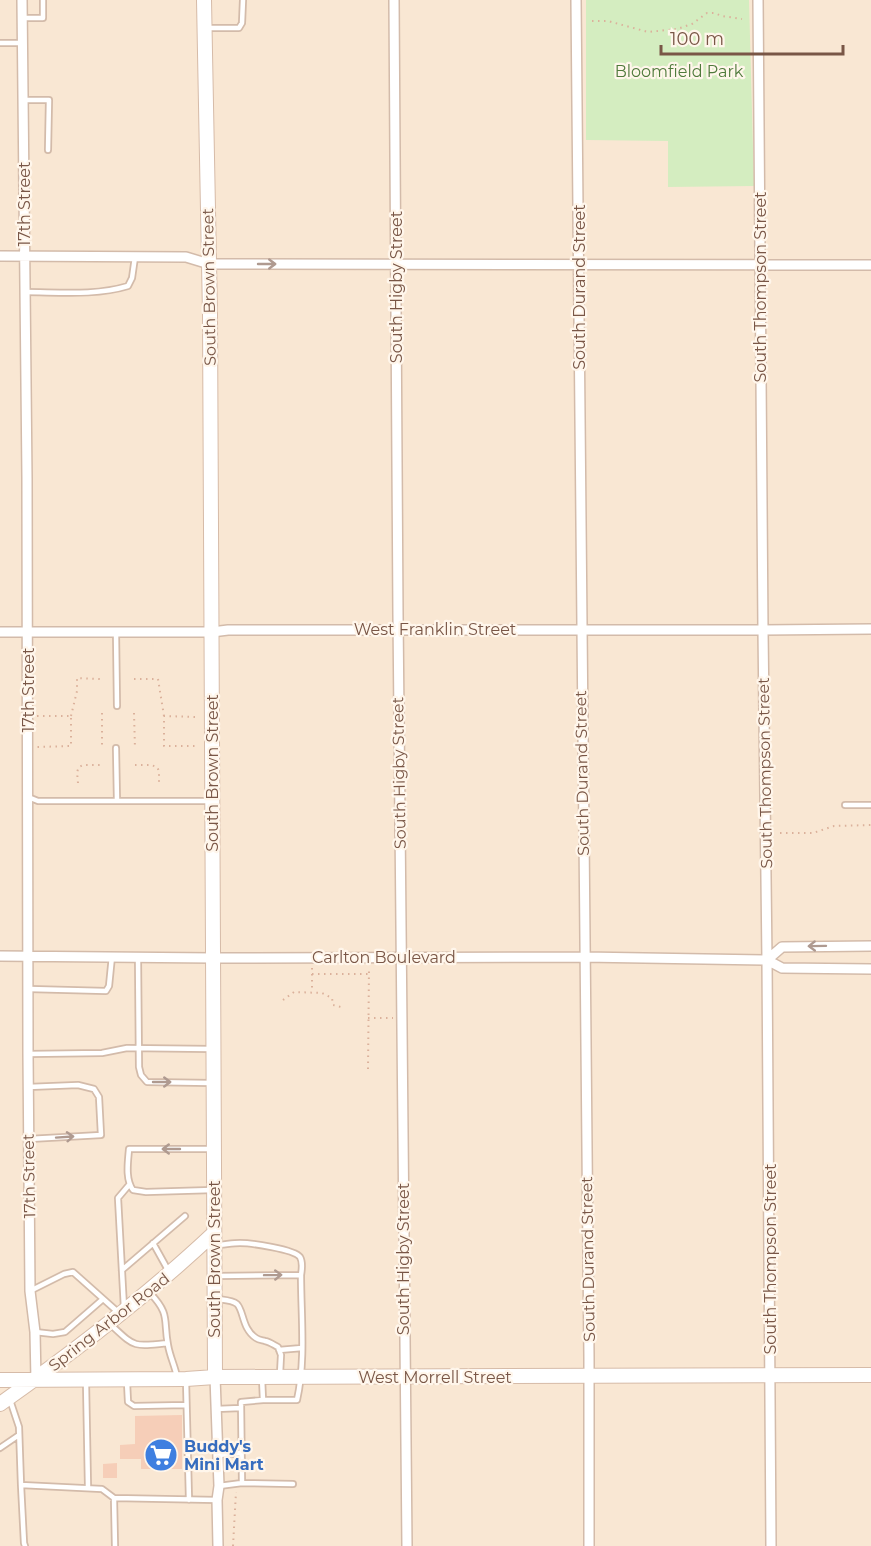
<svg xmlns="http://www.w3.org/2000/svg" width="871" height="1546" font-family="Montserrat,sans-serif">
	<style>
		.residential { fill: #f9e7d3 }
		.green { fill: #d4edc0 }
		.building { fill: #f6ceb8 }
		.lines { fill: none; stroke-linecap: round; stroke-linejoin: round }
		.lane-casing { stroke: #d3bbaa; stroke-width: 8 }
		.street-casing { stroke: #d3bbaa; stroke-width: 12 }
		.secondary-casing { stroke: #d6bba8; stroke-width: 16 }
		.path { stroke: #dbb19b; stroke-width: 2; stroke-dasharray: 1.5 4.5; stroke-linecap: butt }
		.lane { stroke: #fff; stroke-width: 4.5 }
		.street { stroke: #fff; stroke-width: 9 }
		.secondary { stroke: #fff; stroke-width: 14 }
		.oneway { stroke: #af9a90 }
		.labels { text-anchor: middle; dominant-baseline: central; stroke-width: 4.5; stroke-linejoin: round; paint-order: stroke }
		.park-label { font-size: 16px; fill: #4f7a3b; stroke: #fff6eb }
		.street-label { font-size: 16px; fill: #795646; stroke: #fff6eb }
		.shop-label { font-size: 16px; font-weight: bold; fill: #366cbe; stroke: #fff6eb; text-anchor: start }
	</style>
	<rect width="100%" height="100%" fill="#fef3e3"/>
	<path class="residential" d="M0 0H871V1546H0Z"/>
	<path class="green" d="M586 0H749L754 186 668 187V141L586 140Z"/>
	<path class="building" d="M182 1415V1469H141V1459H120V1445L135 1444V1416Z
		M117 1463V1478H103V1464Z"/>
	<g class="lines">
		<g class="lane-casing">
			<path id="lane" d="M22 18H43V0
				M207 28H239L242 23 243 0
				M0 43H22
				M24 100H49L48 150
				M24 292C58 292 95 296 128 286L132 278 135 257
				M116 632 117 706
				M116 748 117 801
				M28 797 38 801H211
				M845 805H871
				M138 957 139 1067 141 1075 147 1082 211 1083
				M29 989 106 991 109 986 112 956
				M28 1054 102 1053 127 1048 211 1049
				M28 1087 78 1085 94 1089 99 1097 101 1135 29 1139
				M211 1149H129C128 1162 125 1179 133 1190L146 1192 213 1190
				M153 1243 168 1270
				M216 1245C223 1245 232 1243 240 1243 250 1243 294 1249 300 1257 303 1262 302 1269 301 1275L217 1276
				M122 1270 185 1216
				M30 1291 64 1274 73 1272 119 1313
				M150 1293C171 1315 163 1320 168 1345 170 1357 175 1366 177 1377
				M217 1299C223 1300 232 1300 237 1304 244 1311 242 1329 256 1338 259 1340 261 1340 265 1341 270 1342 274 1345 278 1347L281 1355 280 1374
				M124 1308 118 1198 129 1185
				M110 1324C135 1347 132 1347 167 1343
				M35 1332 53 1334 65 1332 103 1299
				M279 1350 302 1348
				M186 1380 189 1500
				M86 1382 88 1487
				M127 1382 128 1402 134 1406 186 1405
				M10 1400 19 1427 21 1485 102 1489 114 1498 217 1500
				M263 1400H297C306 1359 301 1317 301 1275
				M216 1409 241 1408
				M0 1448 19 1435
				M218 1455 242 1453
				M242 1483 293 1484
				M21 1485 24 1543 25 1546
				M219 1486 242 1483 241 1402 263 1400 262 1378
				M114 1498 115 1546"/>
		</g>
		<g class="street-casing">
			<path id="street" d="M22 0 27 478 28 1054 30 1291 35 1332 36 1380
				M394 0 398 615 407 1546
				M576 0 589 1357V1546
				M758 0 763 630 767 960 771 1546
				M0 256 186 257 209 264 871 265
				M0 632H212L228 630H763L871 629
				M0 956 213 958 584 957 767 960 782 968 871 969
				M767 960 782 947 871 946
				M215 1377 219 1486 217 1500 218 1546"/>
		</g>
		<g class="secondary-casing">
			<path id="secondary" d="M204 0 210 315 215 1377
				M0 1380 186 1379 215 1377 871 1375
				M0 1404C75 1351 147 1296 214 1233"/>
		</g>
		<path class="path" d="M592 21H608L648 32 677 29 692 24 707 13H714L722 16 742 19
			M134 679H158L164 716
			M102 713V749
			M134 713 135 749
			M37 716H71V746L37 747
			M71 716 77 691V678L101 679
			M195 717 164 716V746H195
			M135 765H151L157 767 159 771V783
			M78 783 77 772 79 767 83 765H102
			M780 833H813L834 826 871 825
			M312 968V992
			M312 974H369
			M283 1000 294 992 322 993 332 998 333 1005 341 1007
			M368 1018H393
			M368 1069 369 968
			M233 1546 236 1492"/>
		<use href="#lane" class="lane"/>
		<use href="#street" class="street"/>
		<use href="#secondary" class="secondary"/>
	</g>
	<defs><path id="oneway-shaft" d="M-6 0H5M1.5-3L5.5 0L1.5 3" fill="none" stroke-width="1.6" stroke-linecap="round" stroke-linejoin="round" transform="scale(1.5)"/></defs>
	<g class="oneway">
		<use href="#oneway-shaft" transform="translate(267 264)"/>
		<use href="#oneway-shaft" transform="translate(817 946) rotate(179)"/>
		<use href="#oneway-shaft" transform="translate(162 1082)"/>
		<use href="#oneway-shaft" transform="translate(65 1137) rotate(-4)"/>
		<use href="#oneway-shaft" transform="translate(171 1149) rotate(180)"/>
		<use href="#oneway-shaft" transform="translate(273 1275) rotate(-1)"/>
	</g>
	<defs>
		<g id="supermarket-disc" transform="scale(1.725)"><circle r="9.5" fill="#3f7fe0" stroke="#fff6eb"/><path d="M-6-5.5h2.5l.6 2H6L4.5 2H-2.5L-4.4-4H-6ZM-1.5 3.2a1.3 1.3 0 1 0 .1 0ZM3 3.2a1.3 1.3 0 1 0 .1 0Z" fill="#fff"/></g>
	</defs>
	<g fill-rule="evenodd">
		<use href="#supermarket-disc" x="161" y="1455"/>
	</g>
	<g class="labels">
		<g class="park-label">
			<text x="679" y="71">Bloomfield Park</text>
		</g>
		<g class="street-label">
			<text transform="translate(24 204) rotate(-90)">17th Street</text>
			<text transform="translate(209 287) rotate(-91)">South Brown Street</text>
			<text transform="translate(396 287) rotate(-90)">South Higby Street</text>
			<text transform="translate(579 287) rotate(-90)">South Durand Street</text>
			<text transform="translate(760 287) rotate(-90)">South Thompson Street</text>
			<text x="435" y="629">West Franklin Street</text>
			<text transform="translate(28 690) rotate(-90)">17th Street</text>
			<text transform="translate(212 773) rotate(-90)">South Brown Street</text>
			<text transform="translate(399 773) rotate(-91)">South Higby Street</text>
			<text transform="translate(582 773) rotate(-91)">South Durand Street</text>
			<text transform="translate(765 773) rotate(-91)">South Thompson Street</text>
			<text x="384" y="957">Carlton Boulevard</text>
			<text transform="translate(29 1176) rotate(-91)">17th Street</text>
			<text transform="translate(214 1259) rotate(-90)">South Brown Street</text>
			<text transform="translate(403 1259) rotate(-90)">South Higby Street</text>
			<text transform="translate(588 1259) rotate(-91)">South Durand Street</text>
			<text transform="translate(770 1259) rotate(-90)">South Thompson Street</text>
			<text transform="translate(109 1322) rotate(-38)">Spring Arbor Road</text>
			<text x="435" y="1377">West Morrell Street</text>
		</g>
		<g class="shop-label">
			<text x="184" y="1446">Buddy's<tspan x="184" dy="18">Mini Mart</tspan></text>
		</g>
	</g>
	<path d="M661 45v9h182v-9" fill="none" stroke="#795646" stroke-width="3"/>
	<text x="670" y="45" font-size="18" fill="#795646" stroke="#fff6eb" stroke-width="4.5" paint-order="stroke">100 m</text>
</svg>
